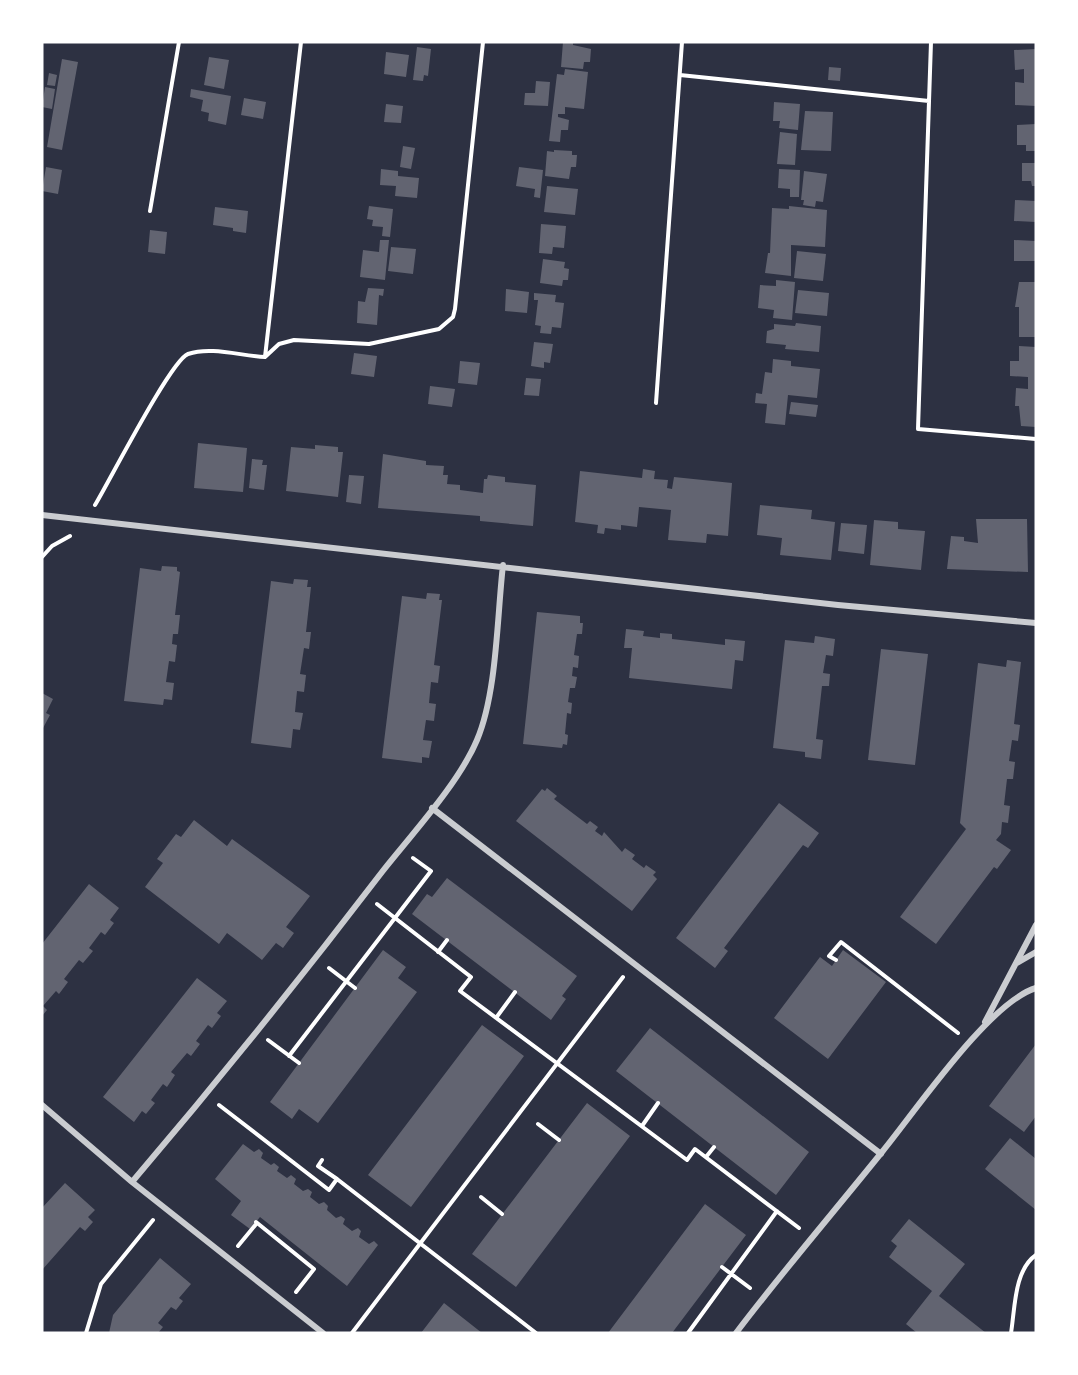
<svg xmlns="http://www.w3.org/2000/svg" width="1078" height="1375" font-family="Overpass,sans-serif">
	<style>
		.building { fill: #626471 }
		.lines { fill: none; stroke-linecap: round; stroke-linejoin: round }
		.path { stroke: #fff; stroke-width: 4 }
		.minor { stroke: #caccd0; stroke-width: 6 }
	</style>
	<rect width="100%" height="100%" fill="#2d3142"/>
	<path class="building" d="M563 42H573V45L591 49 590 62H584L583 69 561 67Z
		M417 47 431 49 428 76 424 75 423 81 413 80Z
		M1036 49V106L1015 105V82L1024 83V69L1015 70 1014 50Z
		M386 52 409 55 406 77 384 74Z
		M209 57 229 60 224 89 204 85Z
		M62 59 78 62 62 150 47 147Z
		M829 67 841 68 840 81 828 80Z
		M565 69 588 72 584 109 565 107V114H558V117L569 120 568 130H561L560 142 549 141 557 74 564 75Z
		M49 73 57 75 55 86 47 85Z
		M536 81 550 82 548 106 524 105 525 93H535Z
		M45 87 55 89 52 109 42 107Z
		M191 89 231 96 226 125 208 121 209 113 201 111 203 100 190 97Z
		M244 98 266 102 263 119 241 115Z
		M774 102 800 104 798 130 779 128 780 121H773Z
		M386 104 403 106 401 123 384 122Z
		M805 111 833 112 831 151 801 150Z
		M1036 124V151H1026V145H1017V125Z
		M780 132 797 134 795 165 777 164Z
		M403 146 415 148 411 169 400 167Z
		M554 150 572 151V155H577L576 167H571L569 179 545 176 547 151 554 152Z
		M1022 163H1036V186H1032L1031 181H1022Z
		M46 167 62 170 58 194 42 191Z
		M519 167 543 170 540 198 534 197 535 189 516 186Z
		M381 169 398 171V176L419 178 417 198 395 196 396 186 380 185Z
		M779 169 800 170 799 197H790V189L778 188Z
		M804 171 827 174 823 202 816 201 815 207 803 205 804 200H801Z
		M547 186 578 189 575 215 544 212Z
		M1015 200 1036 201V222L1014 221Z
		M369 206 393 209 390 237 382 236 383 227 372 226 373 220 367 219Z
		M789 206 827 210 825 247 791 245V276L765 273 768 253H770L772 208 789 209Z
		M215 207 248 211 246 233 233 231V228L213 225Z
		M541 224 566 226 564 248 553 247 552 254 539 253Z
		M150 230 167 232 165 254 148 252Z
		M380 240H389L385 280 360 277 363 250 379 252Z
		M1014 240 1036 241V261H1014Z
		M391 247 416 249 413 274 388 271Z
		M797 251 826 254 823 281 794 278Z
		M543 259 565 262 564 268 569 269 568 280H563L562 286 540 283Z
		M776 280 795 282 792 320 773 318 774 310 758 308 760 285 776 286Z
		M1019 282H1036V337H1019V307H1015Z
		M368 288 384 289 383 296 379 295 377 325 357 323 358 301 365 302Z
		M506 289 529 292 527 313 505 311Z
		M798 290 829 293 827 316 795 313Z
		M534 293 556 295 555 302 564 303 561 328 552 327 551 334 540 333 541 326 535 325 538 300H534Z
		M796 323 821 326 819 352 785 349 786 345 766 343 767 331 774 329V324L795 326Z
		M534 342 553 344 550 363 544 362V368L531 366Z
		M1019 346 1036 347V427L1021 426 1019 406H1015L1016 388 1028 389V377L1010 376V361H1019Z
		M354 353 377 356 374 377 351 374Z
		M773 359 791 361V366L820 369 817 398 788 395 785 425 765 423 767 404 755 403 756 393 762 394 765 372 772 373Z
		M460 361 480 363 477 385 458 383Z
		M526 378 541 379 539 396 524 395Z
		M430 386 455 389 452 407 428 404Z
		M791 402 818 405 816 417 789 414Z
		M198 443 247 448 243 492 194 488Z
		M315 445 338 447V452H343L338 497 286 491 291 447 315 449Z
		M383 454 426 461V465L444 466 443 475H448L447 484 460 485V490L483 493 484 479H487L488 475 505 477V482L536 485 533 526 480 521V516L378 508Z
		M252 459 263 460 262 465H267L264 490 249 488Z
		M643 469 655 471 654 479 668 480 667 488 672 489 674 477 732 483 728 536 707 534 706 543 668 540 671 510 639 507 637 527 621 525V530L605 528 604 534 597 533 598 525 575 522 580 471 642 478Z
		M349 475 364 476 361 504 346 502Z
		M760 505 812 510 811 519 835 522 831 560 780 555 782 538 757 535Z
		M976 519H1027L1028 572 947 569 951 536 964 537V541L978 543Z
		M874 520 898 522V529L925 531 921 570 870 565Z
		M841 523 867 525 864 554 838 551Z
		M162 566 177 567V571L180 572 175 615H180L178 634H173L172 644 177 645 175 662 169 661 166 682 174 683 172 700 164 699 163 705 124 701 140 568 161 571Z
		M294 579 308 580 307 587H311L306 632H311L309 649 304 648 300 674 306 675 304 692 297 691 295 712 303 713 300 730 293 729 291 748 251 743 271 581 293 584Z
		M427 593 440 594 439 600H442L434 665 440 666 438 683 431 682 429 703 436 704 434 721 426 720 423 740 432 741 429 758 422 757V763L382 758 402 596 426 599Z
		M537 612 580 616V623H583L582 634H577L574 655 579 656 578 668 573 667 572 676 577 677 575 688H570L568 702 572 703 571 714 567 713 565 734 568 735 567 745 563 744 562 748 523 744Z
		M626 629 644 631 643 636 660 638V633L672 634V639L725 645V639L745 641 743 661 735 660 732 689 629 678 632 648H624Z
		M815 636 835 639 833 656 826 655 823 673 830 674 829 686H822L816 739 823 740 821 759 805 757V752L773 748 785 640 814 643Z
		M881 649 928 654 915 765 868 760Z
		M1007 660 1021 662 1014 724 1020 725 1018 741 1012 740 1009 761 1015 762 1013 779H1007L1004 805 1010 806 1008 823 1002 822 1001 834 996 840 1011 850 997 869 994 867 936 944 900 917 966 829 960 823 978 663 1006 667Z
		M42 693 53 699 46 713 50 715 42 730Z
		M547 788 557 796 554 799 587 824 590 821 598 827 595 831 602 836 604 832 622 852 625 848 635 855 632 859 644 868 646 865 656 872 653 875 657 879 632 911 516 821 542 789 545 791Z
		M779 803 819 833 808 848 803 845 724 948 728 951 715 968 676 938Z
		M194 820 227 846 232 839 310 896 286 927 294 933 283 948 276 943 262 960 227 933 219 944 145 887 163 863 157 859 176 834 181 837Z
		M447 878 577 976 562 996 566 999 551 1020 412 914 427 894 432 897Z
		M89 884 119 908 110 920 114 923 105 935 101 932 89 948 93 951 83 963 79 960 64 979 68 982 59 994 56 991 43 1006 47 1010 42 1016V944Z
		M383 950 406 967 398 978 417 992 318 1123 299 1109 292 1119 270 1102Z
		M843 950 886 982 828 1059 774 1018 820 957 832 966Z
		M197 978 227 1001 217 1013 221 1016 212 1028 208 1025 196 1041 200 1044 191 1056 187 1053 171 1072 175 1075 167 1087 163 1084 151 1100 155 1103 146 1114 142 1111 134 1122 103 1097Z
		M482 1025 524 1056 411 1207 368 1175Z
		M650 1028 809 1152 776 1195 616 1071Z
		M1036 1044V1116L1024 1132 989 1106Z
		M587 1103 630 1136 516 1287 472 1254Z
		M1010 1138 1036 1159V1210L985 1169Z
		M243 1144 254 1152 259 1149 263 1153 261 1158 271 1165 274 1163 279 1167 277 1171 287 1178 291 1175 296 1179 294 1184 303 1191 308 1189 312 1192 310 1197 319 1204 324 1202 328 1206 327 1210 336 1218 341 1216 345 1219 343 1224 352 1231 358 1228 361 1231 359 1237 369 1244 374 1241 378 1245 347 1286 260 1217 250 1229 231 1215 241 1201 215 1179Z
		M65 1183 95 1210 88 1217 93 1222 85 1231 80 1227 42 1270V1208Z
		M705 1204 746 1235 672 1333H608Z
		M909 1219 965 1264 939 1296 986 1333H917L906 1324 932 1291 889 1257 897 1246 891 1241Z
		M160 1258 191 1284 179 1298 183 1301 176 1310 171 1307 158 1323 163 1327 158 1333H109L113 1315Z
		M444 1303 482 1333H421Z"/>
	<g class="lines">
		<path class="path" d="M931 42 918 429 1036 439
			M680 75 929 101
			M150 211 179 42
			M265 357 301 42
			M656 403 682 42
			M95 505C109 482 171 360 188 354 211 346 241 356 265 357L279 344 294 340 369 344 439 329 453 317 455 309 483 42
			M42 557 52 546 70 536
			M377 904 471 977 460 991 687 1160 695 1149 799 1228
			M438 952 447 940
			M836 960 829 956 841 942 958 1033
			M329 968 355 988
			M496 1018 515 992
			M268 1040 299 1063
			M289 1056 431 871 413 858
			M219 1105 329 1190 337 1179 536 1333
			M538 1124 559 1140
			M642 1126 658 1103
			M706 1157 714 1147
			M322 1160 318 1166 337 1179
			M481 1197 502 1214
			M256 1222 314 1269 296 1292
			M238 1246 257 1223
			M722 1267 750 1288
			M86 1333 101 1284 153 1220
			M352 1333 623 977
			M688 1333 777 1211
			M1011 1333C1015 1309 1014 1270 1036 1255"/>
		<path class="minor" d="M42 515 838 605 1036 623
			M432 808 881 1154
			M1017 963 1036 952
			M985 1022 1036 925
			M42 1105 132 1182 323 1333
			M132 1182C218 1081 301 978 382 872 412 834 459 783 477 740 497 693 497 617 503 565
			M736 1333C783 1271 833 1213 882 1152 915 1112 989 1002 1036 988"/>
	</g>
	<rect width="1078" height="1375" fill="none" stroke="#ffffff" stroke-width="87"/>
</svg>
